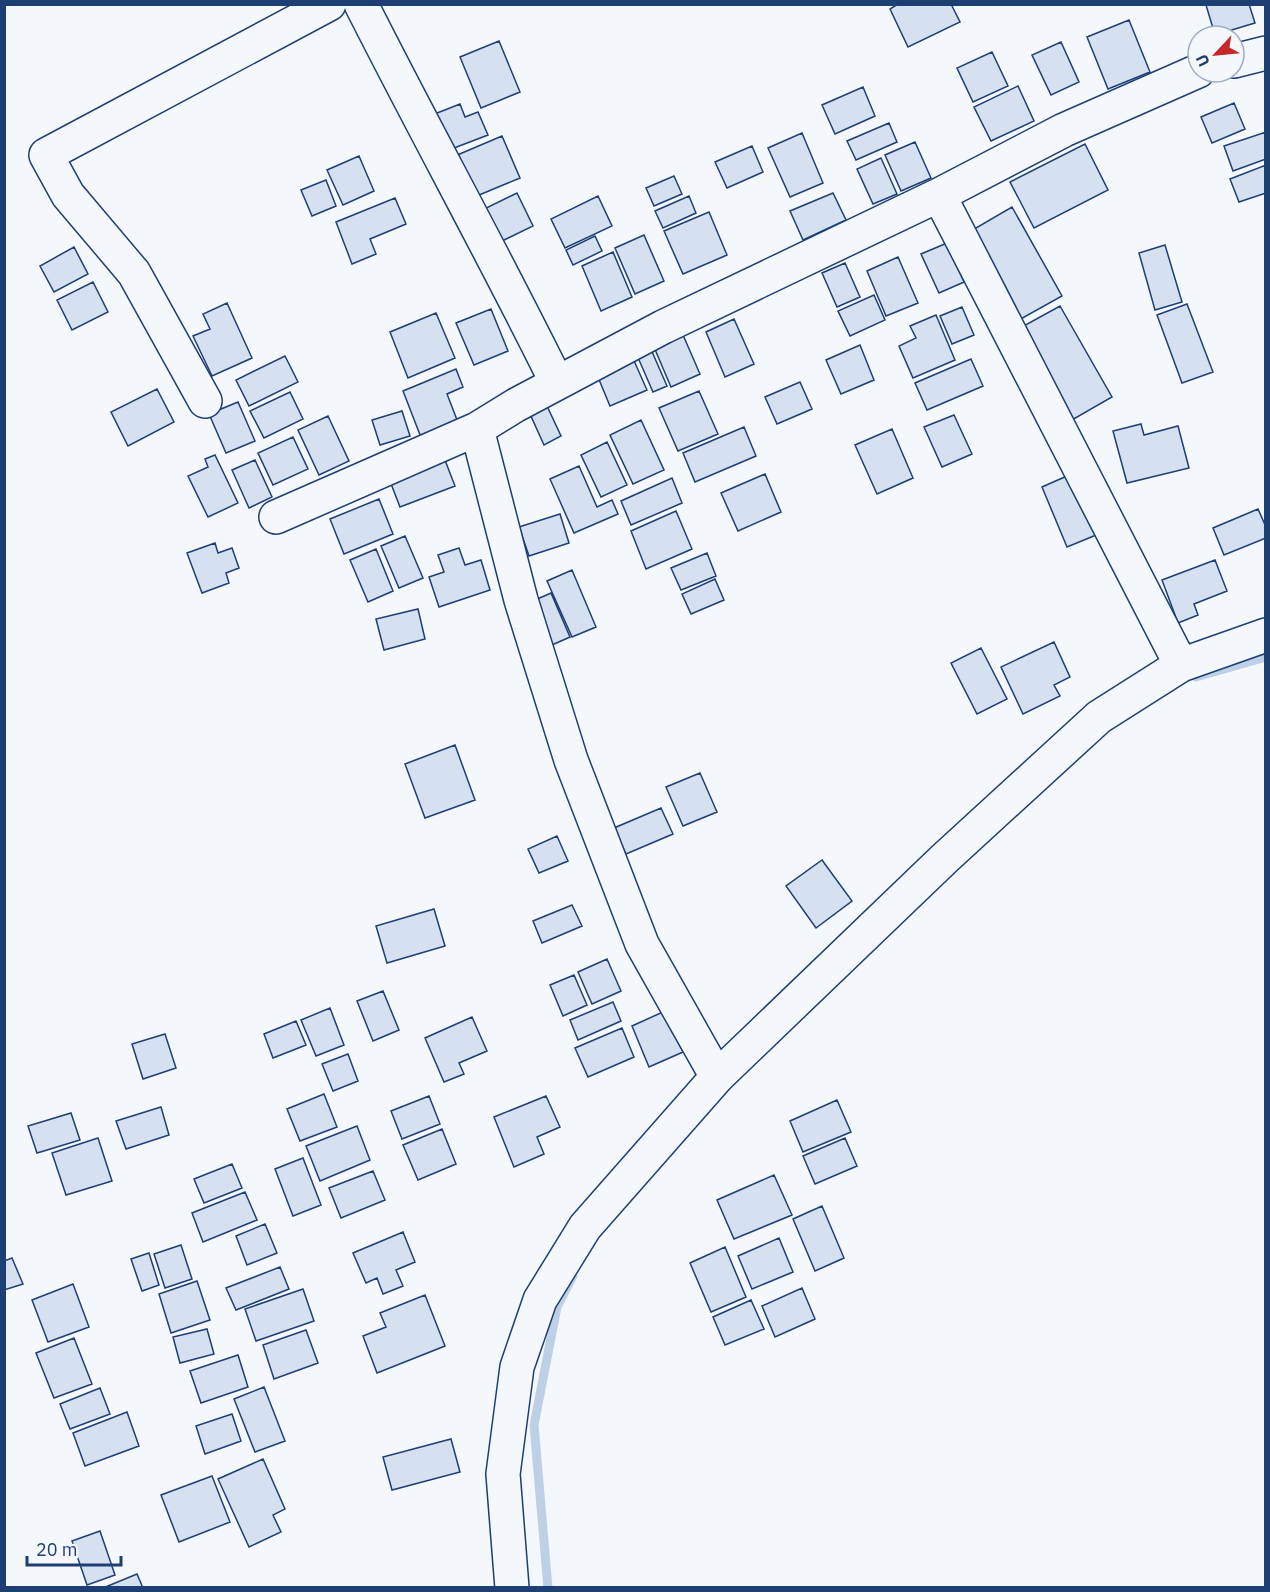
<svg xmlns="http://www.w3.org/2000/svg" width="1270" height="1592" font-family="'IBM Plex Sans',sans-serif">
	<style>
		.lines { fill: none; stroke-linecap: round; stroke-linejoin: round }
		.stream { stroke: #bed0e5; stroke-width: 9 }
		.building { fill: #d5e0f0; stroke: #1d3f73; stroke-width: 1.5 }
		.minor-casing { stroke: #1d3f73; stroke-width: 36 }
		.minor { stroke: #f4f7fb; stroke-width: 33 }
	</style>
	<rect width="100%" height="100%" fill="#f4f7fb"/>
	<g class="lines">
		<path class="stream" d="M1196 677 1266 657
			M548 1588 534 1425 557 1307 573 1276"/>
	</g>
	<path class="building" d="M898 4H951L960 22 908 47 890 9Z
		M1249 4 1255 23 1215 35 1206 5Z
		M1129 20 1150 72 1108 89 1087 37Z
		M499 41 520 92 481 108 460 57Z
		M1061 42 1079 82 1051 95 1032 55Z
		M992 52 1008 86 973 102 957 68Z
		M1018 86 1034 121 991 141 974 107Z
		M863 87 875 116 835 134 822 105Z
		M1234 103 1245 129 1212 143 1201 117Z
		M460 104 465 117 478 112 488 135 441 153 427 117Z
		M889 123 897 142 856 160 847 141Z
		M1266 132V159L1233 171 1224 146Z
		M802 133 823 183 790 197 768 148Z
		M502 136 520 178 472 198 455 156Z
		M915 142 931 178 901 191 885 155Z
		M1085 144 1108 190 1034 228 1010 182Z
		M752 146 763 172 727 188 715 162Z
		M359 156 374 191 343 205 327 170Z
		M881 158 897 194 873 204 857 169Z
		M1266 165V193L1239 202 1230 179Z
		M674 176 682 194 654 206 646 188Z
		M326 180 336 206 312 216 301 190Z
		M517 193 533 226 494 245 478 212Z
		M833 193 846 220 803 240 790 211Z
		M598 196 612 226 565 248 551 219Z
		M689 196 696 213 663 228 655 211Z
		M395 198 406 224 370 239 376 254 352 264 336 222Z
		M1012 207 1062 296 1019 320 969 232Z
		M709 212 727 255 683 274 664 231Z
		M644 235 664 281 635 294 615 248Z
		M595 236 602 251 573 265 566 250Z
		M947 243 964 282 939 293 921 254Z
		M1165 245 1182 302 1155 310 1139 253Z
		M74 247 88 274 54 292 40 266Z
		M613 252 632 297 601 311 582 266Z
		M898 257 918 303 886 316 867 271Z
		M845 263 860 297 837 307 822 273Z
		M93 282 108 312 72 330 57 300Z
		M874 295 885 320 850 336 838 311Z
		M227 303 252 358 212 376 193 336 210 329 203 314Z
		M1187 304 1213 372 1182 383 1157 315Z
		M1060 306 1112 397 1072 420 1020 328Z
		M962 307 974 335 952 344 940 316Z
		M491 309 508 351 474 365 456 323Z
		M436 313 455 358 408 378 390 332Z
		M936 315 955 360 913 378 899 346 916 338 910 326Z
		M734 319 754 364 725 377 706 332Z
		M680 328 700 374 671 387 651 340Z
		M860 345 874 380 841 394 826 360Z
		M650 347 667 386 653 392 636 353Z
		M631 354 647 390 610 406 595 370Z
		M285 356 298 382 249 406 236 380Z
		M971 359 983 386 927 410 915 383Z
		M456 369 463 387 447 394 459 425 422 440 403 391Z
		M800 382 812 409 777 424 765 397Z
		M157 389 174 422 128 446 111 412Z
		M699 391 718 434 678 451 659 408Z
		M290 392 303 419 264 438 250 411Z
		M238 402 255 441 226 453 209 414Z
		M547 406 561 436 544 445 530 414Z
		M402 411 410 436 380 445 372 420Z
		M954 415 972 454 942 467 924 427Z
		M328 416 349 461 319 475 298 430Z
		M641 420 664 470 633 484 610 435Z
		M1141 424 1144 435 1178 426 1189 468 1127 483 1113 431Z
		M744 427 756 456 695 482 683 453Z
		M892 429 913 478 877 494 855 445Z
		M293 437 308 469 273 485 258 453Z
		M607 442 627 485 601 497 581 455Z
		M215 455 238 503 208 517 188 476 208 467 205 459Z
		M443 455 455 486 400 507 388 476Z
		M255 460 272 497 249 508 232 470Z
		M579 466 597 507 612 500 618 514 574 533 550 479Z
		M1076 472 1101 533 1067 547 1042 487Z
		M765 474 781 512 738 531 721 493Z
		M672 478 682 503 631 525 621 501Z
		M379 499 393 534 344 554 330 519Z
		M1258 509 1266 527V538L1224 555 1213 528Z
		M676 511 692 549 646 569 631 531Z
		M560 514 569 543 529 556 519 527Z
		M405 536 423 578 399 588 381 546Z
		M215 543 218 553 232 548 239 568 226 573 229 583 202 593 187 553Z
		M459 548 465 565 481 560 490 590 439 607 429 577 444 572 438 555Z
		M376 549 393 591 368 602 350 560Z
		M707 553 716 576 681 590 671 568Z
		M1215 560 1227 591 1194 604 1198 615 1178 623 1162 580Z
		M572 570 596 627 572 637 547 581Z
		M715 579 724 600 691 614 682 594Z
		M551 593 570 637 552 645 533 601Z
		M418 609 425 639 384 650 376 619Z
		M1054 642 1070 677 1054 685 1060 696 1023 714 1001 667Z
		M981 648 1007 699 977 714 951 663Z
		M455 745 475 800 425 818 405 764Z
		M700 773 717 812 683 826 666 787Z
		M661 808 673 834 626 854 614 828Z
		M557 836 568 861 539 873 528 849Z
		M822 860 852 901 816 928 786 886Z
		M572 905 582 926 542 943 533 921Z
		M434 909 445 946 387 963 376 926Z
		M607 959 621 991 592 1004 578 972Z
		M574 975 587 1005 563 1016 550 985Z
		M383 991 399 1030 373 1041 357 1001Z
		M613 1002 621 1021 578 1040 570 1020Z
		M330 1008 344 1045 316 1056 301 1020Z
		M665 1011 683 1052 649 1067 632 1026Z
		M472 1017 487 1051 459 1063 464 1074 444 1082 425 1038Z
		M296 1021 306 1045 273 1058 264 1034Z
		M622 1028 634 1057 588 1077 575 1048Z
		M165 1034 176 1068 143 1079 132 1044Z
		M348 1054 358 1081 333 1091 322 1064Z
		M324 1094 337 1127 300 1141 287 1109Z
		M429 1096 440 1124 402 1139 391 1111Z
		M546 1096 560 1127 537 1137 544 1154 514 1167 494 1117Z
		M837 1100 851 1132 803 1152 790 1121Z
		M161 1107 169 1135 126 1149 116 1121Z
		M71 1113 80 1140 37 1153 28 1126Z
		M357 1126 370 1160 320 1181 306 1146Z
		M442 1129 456 1164 418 1180 403 1145Z
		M98 1138 112 1181 66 1195 52 1153Z
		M845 1138 857 1166 815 1184 803 1156Z
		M303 1158 321 1205 293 1216 275 1169Z
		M232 1164 242 1188 204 1203 194 1179Z
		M373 1171 385 1200 341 1218 329 1188Z
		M774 1175 792 1215 734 1239 717 1200Z
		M245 1192 257 1220 203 1242 192 1213Z
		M822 1206 844 1258 815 1271 793 1219Z
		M265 1224 277 1253 247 1265 236 1236Z
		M403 1232 415 1262 396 1270 403 1286 383 1294 377 1278 366 1283 353 1253Z
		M779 1238 793 1272 752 1289 738 1256Z
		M181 1245 192 1279 165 1288 154 1254Z
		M725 1247 746 1297 711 1312 690 1263Z
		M149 1253 159 1285 142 1291 131 1259Z
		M12 1258 23 1284 4 1290V1261Z
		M280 1267 289 1289 236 1310 226 1288Z
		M197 1281 210 1320 171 1333 159 1294Z
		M73 1284 89 1327 48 1342 32 1300Z
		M802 1288 815 1319 775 1337 762 1306Z
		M303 1289 314 1321 256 1341 245 1309Z
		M425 1295 445 1346 377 1373 363 1336 386 1327 380 1313Z
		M751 1300 764 1329 725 1345 713 1317Z
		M207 1329 214 1354 180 1363 173 1337Z
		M306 1330 318 1363 274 1379 263 1345Z
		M74 1338 92 1384 54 1398 36 1353Z
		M238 1355 248 1387 201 1403 190 1371Z
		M264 1387 285 1441 255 1452 234 1399Z
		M100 1388 110 1414 70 1429 60 1404Z
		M127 1412 139 1446 85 1466 73 1433Z
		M232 1414 241 1441 205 1454 196 1426Z
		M451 1439 460 1472 392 1490 383 1457Z
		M263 1459 285 1509 273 1515 281 1532 249 1547 218 1479Z
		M212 1476 230 1522 179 1542 161 1495Z
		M100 1531 115 1575 87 1585 72 1541Z
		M137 1574 143 1588H103Z"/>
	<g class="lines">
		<g class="minor-casing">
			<path id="minor" d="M361 4C425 131 494 255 557 383
				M1234 61 1266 53
				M939 195 1181 665
				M205 401 134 273 68 195 46 155 329 4
				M276 517 477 429
				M717 1077 642 944 571 760 521 600 477 429 516 405 663 327 939 195 1064 130 1198 71
				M512 1588 503 1474 517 1367 540 1300 585 1227 717 1077 944 859 1099 717 1181 665 1266 635"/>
		</g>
		<use href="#minor" class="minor"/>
	</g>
	<rect width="1270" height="1592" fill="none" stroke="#1d3f73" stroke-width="12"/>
	<g transform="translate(1216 54) rotate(244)"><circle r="28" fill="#f4f7fb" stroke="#9eadc5" stroke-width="1.5"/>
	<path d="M0-4.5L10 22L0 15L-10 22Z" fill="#c62828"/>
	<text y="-9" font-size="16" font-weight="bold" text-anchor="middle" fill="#1d3f73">U</text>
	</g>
	<path d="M27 1556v9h94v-9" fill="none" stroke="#1d3f73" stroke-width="3"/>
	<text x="36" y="1556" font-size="18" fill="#1d3f73" stroke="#f4f7fb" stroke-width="4.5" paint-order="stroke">20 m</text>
</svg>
